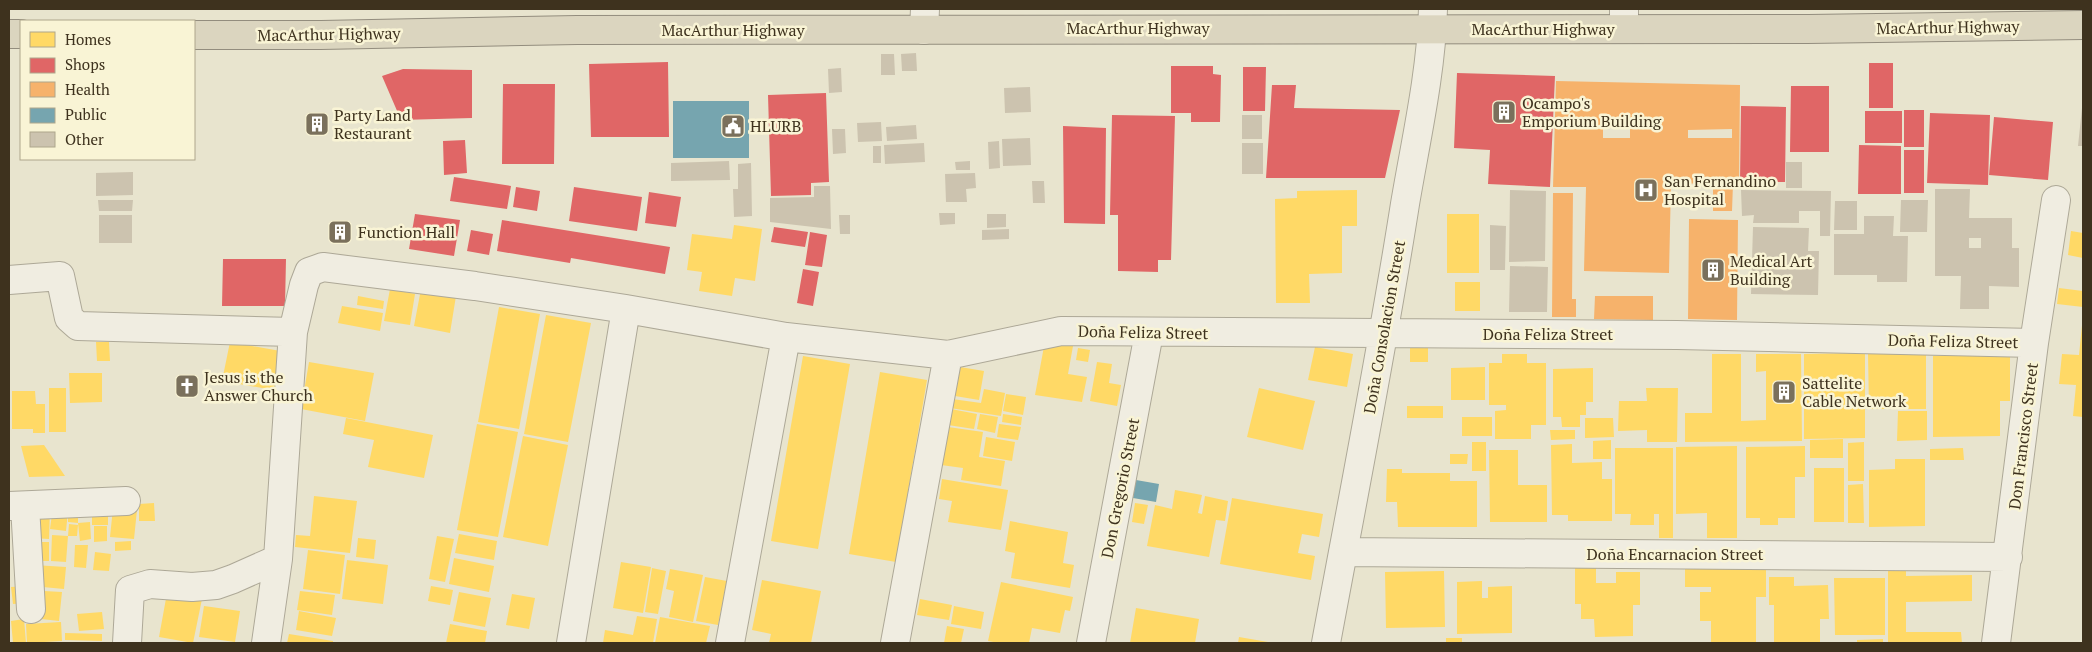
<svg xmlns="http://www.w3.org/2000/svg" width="2092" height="652" font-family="'PT Serif',serif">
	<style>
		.homes { fill: #ffd966 }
		.shops { fill: #e06666 }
		.health { fill: #f6b26b; fill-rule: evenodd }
		.public { fill: #76a5af }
		.building { fill: #ccc3af; fill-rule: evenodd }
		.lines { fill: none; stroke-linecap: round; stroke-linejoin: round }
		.minor-casing { stroke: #ada897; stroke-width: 30 }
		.highway-casing { stroke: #938d7e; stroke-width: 30 }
		.minor { stroke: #f0ede1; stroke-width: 28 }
		.highway { stroke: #dbd5bf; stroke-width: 28 }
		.labels { text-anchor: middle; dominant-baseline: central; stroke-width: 5; stroke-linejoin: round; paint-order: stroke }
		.street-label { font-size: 16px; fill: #3e321e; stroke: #f9f4d5 }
		.poi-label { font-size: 16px; fill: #3e321e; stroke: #f9f4d5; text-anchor: start }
	</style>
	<rect width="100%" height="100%" fill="#e8e4ce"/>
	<path class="homes" d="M1357 190V226H1342V273L1309 274 1310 303H1276L1275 199 1297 198V191Z
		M1447 214H1479V273H1447Z
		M734 225 762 229 755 281 735 278 732 296 699 291 702 272 687 270 692 234 732 239Z
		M2071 231 2083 233V258L2068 255Z
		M1455 282H1480V311H1455Z
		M2059 288 2083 291V307L2057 304Z
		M390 289 415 294 410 325 384 321Z
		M421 289 456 296 450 333 414 326Z
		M358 296 384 301 383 309 357 305Z
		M342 306 383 313 380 331 338 323Z
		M499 307 540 314 519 429 478 422Z
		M546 315 591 323 568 442 524 434Z
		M2082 325H2083V417L2073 416 2076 385 2059 384 2062 354 2079 355Z
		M1045 341 1073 346 1068 374 1087 377 1082 402 1035 395Z
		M96 342H109L110 361H97Z
		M230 342 286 352 279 391 222 381Z
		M1410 344H1428V362H1410Z
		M1315 347 1353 354 1347 387 1308 380Z
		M1078 348 1090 350 1088 362 1076 360Z
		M1865 353V438L1804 439V354Z
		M1502 354H1527V363H1546V425H1531V439H1495V411L1506 410V405H1489V363H1502Z
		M1712 354H1741V421L1766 420V371L1756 372V354H1801L1802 441 1685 442V413H1712Z
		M1868 354H1926V409H1869Z
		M803 356 850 364 818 549 771 541Z
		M1933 356H2010V401H2000V436L1933 437Z
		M309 362 374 373 365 421 301 409Z
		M1097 362 1112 364 1109 383 1121 385 1117 406 1090 401Z
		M960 367 984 371 979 400 955 396Z
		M1485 367V400H1451V368Z
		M1593 368V402H1586V415H1580V427H1562L1561 417H1553V369Z
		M880 372 927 380 896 562 849 554Z
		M69 373H102V402L70 403Z
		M49 388H66V432H49Z
		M1259 388 1315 401 1303 450 1247 437Z
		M1646 388H1678L1677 442H1647V430L1618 431 1619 401H1647Z
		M984 389 1005 393 1001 416 950 408 952 399 981 403Z
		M12 391H35L36 404H45V433H33V429H12Z
		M1006 394 1026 397 1023 415 1003 411Z
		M1407 406H1443V418H1407Z
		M951 409 977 414 974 429 948 425Z
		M1898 411H1927V440L1897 441Z
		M980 414 998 417 995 433 977 429Z
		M1003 414 1022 417 1021 425 1002 422Z
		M1462 417H1492V436H1462Z
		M346 418 433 435 424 478 368 467 374 440 343 434Z
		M1585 418H1613L1614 437 1585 438Z
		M477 424 518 432 498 537 457 530Z
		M999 424 1021 427 1018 440 997 437Z
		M948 427 983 432 979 457 1005 461 1001 486 961 480 963 468 941 465Z
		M1550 430H1575V439L1551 440Z
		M523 436 568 445 548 546 503 537Z
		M986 437 1015 442 1012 461 983 456Z
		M1843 439V458H1810V440Z
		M1611 440V459H1593V441Z
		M1472 442H1486V471H1472Z
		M1864 442V481H1848V443Z
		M1572 444V463L1602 462V479H1612V521H1568V515H1552L1551 445Z
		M44 445 65 476 29 477 21 446Z
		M1737 446V538H1707V513L1676 514V447Z
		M1805 446V477H1795V518H1778V525H1760V518H1746V447Z
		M1615 448H1673V538H1659V514H1654V525H1630L1631 514H1615Z
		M1963 448 1964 460H1930V449Z
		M1489 450H1518V485H1547V522H1490Z
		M1450 454H1468L1467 464H1450Z
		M1895 459H1925V526L1869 527V470L1895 469Z
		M1814 468H1844V522H1814Z
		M1387 469H1402V473H1450V481H1477V527H1398L1397 502H1386Z
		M942 479 1008 490 1001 530 948 522 952 501 939 499Z
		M1863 484 1864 523H1848V485Z
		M1175 490 1202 495 1198 513 1202 514 1205 496 1228 501 1225 521 1216 520 1209 557 1147 546 1155 505 1172 509Z
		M314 496 357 501 350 553 295 547 296 535 310 536Z
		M1232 498 1323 514 1319 537 1302 534 1298 553 1315 556 1311 580 1220 564Z
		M154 503 155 521H139V504Z
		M1135 503 1148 505 1144 524 1132 522Z
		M53 507 78 509V523L68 522V511L66 531 50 529Z
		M113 508 137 510 134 539 110 537Z
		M32 509H50L49 539 31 538Z
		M92 510H108V525H92Z
		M1010 521 1068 532 1063 563 1074 565 1070 588 1011 578 1015 553 1005 551Z
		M90 522 91 539 80 541 78 523Z
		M69 524 78 525 77 536H68Z
		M94 526H107V541L94 542Z
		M459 534 497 541 494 560 455 553Z
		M52 535 68 536 66 562 51 561Z
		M437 536 454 539 445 582 429 579Z
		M358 538 376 540 374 559 356 557Z
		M131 541V550L115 551V542Z
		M36 542H49V561H36Z
		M75 545H88L86 568 74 567Z
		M308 550 345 555 340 594 303 589Z
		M95 552 111 554 109 571 93 570Z
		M454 558 494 566 489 592 449 584Z
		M347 560 388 565 383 604 342 599Z
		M621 562 651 567 643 613 613 608Z
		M34 565 66 567 64 589 32 586Z
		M1766 566V597H1756V643H1711V621H1700V592H1711V587H1685V567Z
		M1575 567H1596V583H1616V572H1640V605H1633V636L1595 637 1594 619H1581V604H1575Z
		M652 568 666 571 658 614 645 612Z
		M670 569 703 575 693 622 669 617 674 591 666 589Z
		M1888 570H1906V576L1972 575V601L1906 602V632H1961L1962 643H1888Z
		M1444 571 1445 627 1386 628 1385 572Z
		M705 577 727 581 718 625 696 621Z
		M1769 577H1794V586L1828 585 1829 619H1820V643H1774V605H1769Z
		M1834 578H1885V635H1835Z
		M762 580 821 591 811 643H769L771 634 752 630Z
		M1482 581V598H1488V587L1512 586V633L1457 634V582Z
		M1001 582 1073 597 1070 611 1065 610 1060 633 1032 628 1029 643H999L988 641Z
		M26 586 27 603 13 604 11 587Z
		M431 586 453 590 450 605 428 601Z
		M44 591 62 592 59 621 41 619Z
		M300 591 335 595 332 615 297 610Z
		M459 592 491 598 485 627 453 621Z
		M167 593 202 599 193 643 159 637Z
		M512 594 535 598 529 629 506 625Z
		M920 599 952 605 949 620 917 615Z
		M204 606 240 611 235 642 199 637Z
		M954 606 984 612 981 629 951 624Z
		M1136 608 1199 619 1195 643H1130Z
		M299 611 336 618 332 636 296 630Z
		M102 612 104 629 79 631 77 614Z
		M637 616 657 619 653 643H603L605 630 633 635Z
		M660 617 710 626 706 643H655Z
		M24 619 26 643H13L11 621Z
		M61 622 62 641 27 643 26 624Z
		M450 624 487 631 485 643H446Z
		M947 626 964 629 961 643H944Z
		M65 633 102 634V641L65 640Z
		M289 634 333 641V643H287Z
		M1239 637 1268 642V643H1238Z
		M1446 638H1462V643H1446Z
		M1883 639V643H1857V640Z"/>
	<path class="shops" d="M668 62 669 137H591L589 64Z
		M1869 63H1893V108H1869Z
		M1171 66H1213V74L1221 75 1220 122H1191V113H1171Z
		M1243 67H1266L1265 111H1243Z
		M403 69 472 70V118L401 120 382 76Z
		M1457 73 1555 76 1550 187 1488 184 1490 150 1454 148Z
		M503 84H555L554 164H502Z
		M1272 85H1296L1294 108 1400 110 1385 178H1266Z
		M1791 86H1829V152H1790Z
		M826 93 829 182 811 183V195L771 196 768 95Z
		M1741 106 1786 107 1785 182H1740Z
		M1904 110H1924V147H1904Z
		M1865 111H1902V143H1865Z
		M1930 113 1990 115 1988 185 1927 183Z
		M1112 115 1175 116 1171 260H1158V272L1118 271V215H1110Z
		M1994 117 2053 122 2048 180 1989 175Z
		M1063 126 1106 128 1105 224 1064 223Z
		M465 140 467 173 444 175 443 141Z
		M1859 145 1901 146V194H1858Z
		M1904 150H1924V193H1904Z
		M454 177 511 186 507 209 450 201Z
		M516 187 540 191 537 211 513 207Z
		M574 187 642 197 637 231 569 221Z
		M649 192 681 197 676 227 645 223Z
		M415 214 460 220 454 256 409 249Z
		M502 220 670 247 665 274 571 258 570 263 497 251Z
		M774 227 808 232 805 247 771 242Z
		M471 230 493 234 489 255 467 251Z
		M810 232 827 235 822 267 805 265Z
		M223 259H286L285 306H222Z
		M803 269 819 272 813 306 797 303Z"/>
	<path class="health" d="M1556 81 1740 85 1739 184H1733L1732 211H1713V184L1671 183 1669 273 1584 271 1586 187H1553ZM1603 128H1630V138H1603ZM1732 129V138H1688V130Z
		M1553 193H1573L1572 299H1576V317H1552Z
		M1689 219 1738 220 1737 320 1688 319Z
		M1595 296H1653V320L1594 319Z"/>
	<path class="public" d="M673 101H749V158H673Z
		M1136 480 1159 484 1156 502 1133 498Z"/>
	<path class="building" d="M916 53 917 71H902L901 54Z
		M881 54H894L895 75H881Z
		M841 68 842 92 829 93 828 69Z
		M1030 87 1031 112 1005 113 1004 88Z
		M2082 108H2083V146H2078Z
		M1242 115H1262V139H1242Z
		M881 122 882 141 858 142 857 123Z
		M916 125 917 139 887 141 886 127Z
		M832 129H845L846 153 833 154Z
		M1030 138 1031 165 1003 166 1002 139Z
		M999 141 1000 168 989 169 988 142Z
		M924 143 925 162 885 164 884 145Z
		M1242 143H1263V174H1242Z
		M873 146H881V163H873Z
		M729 161 730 180 671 181V163Z
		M970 161V170H956L955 162Z
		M1786 162H1802V188H1786Z
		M751 163 752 216 734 217 733 189H738V164Z
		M133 172V195L96 196V173Z
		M975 173 976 188 966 189 967 202H946L945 174Z
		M1032 181H1044L1045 203H1033Z
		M814 186H830L831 229 770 222V198L814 197Z
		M1935 189H1970L1969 218H2012V248H2019V287L1989 286V309H1960L1961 276H1935ZM1969 238H1981V248H1969Z
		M1510 190 1546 191 1545 261 1509 262Z
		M1741 190 1831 191 1830 236H1820V211H1799V223H1753L1754 215 1742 216Z
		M98 200H133L132 211H99Z
		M1901 200H1928L1927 232H1900Z
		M1835 201H1857V230H1834Z
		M939 213H955V224L940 225Z
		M987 214H1006V227L987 228Z
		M99 215H132V243H99Z
		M839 215H850V234H840Z
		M1864 216H1894L1893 236H1908L1907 282H1877V275H1834V234H1864Z
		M1490 225 1506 226 1505 270H1490Z
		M1753 227 1809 228 1808 251H1819L1818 295 1751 294Z
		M1009 229V239L982 240V230Z
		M1510 266 1548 267 1547 312H1509Z"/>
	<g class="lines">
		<g class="minor-casing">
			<path id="minor" d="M1624 28V9
				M924 30 925 9
				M9 280 60 276 69 318 78 326 293 332 278 559 266 643
				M293 332 304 285 309 272 323 267 475 286 626 309 786 337 948 355 1061 331 1677 335 2034 343
				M9 506 126 501
				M25 506 31 609
				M1343 552 2008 557
				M127 643 130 590 150 584 192 587 216 585 233 579 278 559
				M571 643 626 309
				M730 643 786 337
				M895 643 948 355
				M1091 643 1149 333
				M1326 643C1353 497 1382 351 1405 204 1416 139 1431 74 1433 9
				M1996 643 2034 343 2056 200"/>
		</g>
		<g class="highway-casing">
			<path id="highway" d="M9 34H21
				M194 35H321L577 30 1808 29 2083 25"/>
		</g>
		<use href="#minor" class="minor"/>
		<use href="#highway" class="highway"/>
	</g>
	<defs>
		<g id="building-square" transform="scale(1.25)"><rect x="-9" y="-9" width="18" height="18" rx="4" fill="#7a705c" stroke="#f9f4d5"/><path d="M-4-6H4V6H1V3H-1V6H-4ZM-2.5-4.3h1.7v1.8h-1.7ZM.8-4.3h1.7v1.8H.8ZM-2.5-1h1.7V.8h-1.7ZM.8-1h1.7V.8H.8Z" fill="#fff"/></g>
		<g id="civic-square" transform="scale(1.25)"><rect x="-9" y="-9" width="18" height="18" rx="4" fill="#7a705c" stroke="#f9f4d5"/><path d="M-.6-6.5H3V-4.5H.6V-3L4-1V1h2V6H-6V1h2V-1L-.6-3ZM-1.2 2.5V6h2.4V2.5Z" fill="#fff"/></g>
		<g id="hospital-square" transform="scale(1.25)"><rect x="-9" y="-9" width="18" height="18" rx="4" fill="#7a705c" stroke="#f9f4d5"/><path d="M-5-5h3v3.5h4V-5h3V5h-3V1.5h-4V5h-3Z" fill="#fff"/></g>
		<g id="church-square" transform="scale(1.25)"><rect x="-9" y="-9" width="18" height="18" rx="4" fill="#7a705c" stroke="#f9f4d5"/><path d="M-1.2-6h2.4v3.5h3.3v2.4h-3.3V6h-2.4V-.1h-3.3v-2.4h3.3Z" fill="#fff"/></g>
	</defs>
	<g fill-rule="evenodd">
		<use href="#building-square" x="1504" y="112"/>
		<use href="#building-square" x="317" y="124"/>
		<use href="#civic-square" x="733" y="126"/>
		<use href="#hospital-square" x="1646" y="190"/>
		<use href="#building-square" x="340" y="232"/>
		<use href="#building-square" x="1713" y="270"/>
		<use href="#church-square" x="187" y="386"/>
		<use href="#building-square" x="1784" y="392"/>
	</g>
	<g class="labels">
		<g class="street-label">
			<text transform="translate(1948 27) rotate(-1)">MacArthur Highway</text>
			<text x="1138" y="28">MacArthur Highway</text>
			<text x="1543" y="29">MacArthur Highway</text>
			<text x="733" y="30">MacArthur Highway</text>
			<text transform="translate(329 34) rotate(-1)">MacArthur Highway</text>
			<text transform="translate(1384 327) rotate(-80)">Doña Consolacion Street</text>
			<text transform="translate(1143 332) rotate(1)">Doña Feliza Street</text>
			<text x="1548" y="334">Doña Feliza Street</text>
			<text transform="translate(1953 341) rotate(1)">Doña Feliza Street</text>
			<text transform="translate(2023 436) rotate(-83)">Don Francisco Street</text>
			<text transform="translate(1120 488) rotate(-79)">Don Gregorio Street</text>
			<text x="1675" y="554">Doña Encarnacion Street</text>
		</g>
		<g class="poi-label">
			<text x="1522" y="103">Ocampo's<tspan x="1522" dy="18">Emporium Building</tspan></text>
			<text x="334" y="115">Party Land<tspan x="334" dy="18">Restaurant</tspan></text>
			<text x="750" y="126">HLURB</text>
			<text x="1664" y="181">San Fernandino<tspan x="1664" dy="18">Hospital</tspan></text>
			<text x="358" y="232">Function Hall</text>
			<text x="1730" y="261">Medical Art<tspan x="1730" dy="18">Building</tspan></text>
			<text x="204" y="377">Jesus is the<tspan x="204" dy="18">Answer Church</tspan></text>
			<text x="1802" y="383">Sattelite<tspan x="1802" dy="18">Cable Network</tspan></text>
		</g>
	</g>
	<rect width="2092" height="652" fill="none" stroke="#3e321e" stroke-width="20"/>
	<rect x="20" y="20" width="175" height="140" fill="#f9f4d5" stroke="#aea68c"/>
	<rect x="30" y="32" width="25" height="15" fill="#ffd966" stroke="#aea68c"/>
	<text x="65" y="45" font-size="15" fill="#3e321e">Homes</text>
	<rect x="30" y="58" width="25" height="15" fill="#e06666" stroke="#aea68c"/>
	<text x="65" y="70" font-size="15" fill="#3e321e">Shops</text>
	<rect x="30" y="82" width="25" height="15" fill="#f6b26b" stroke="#aea68c"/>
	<text x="65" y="95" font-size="15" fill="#3e321e">Health</text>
	<rect x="30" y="108" width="25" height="15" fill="#76a5af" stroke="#aea68c"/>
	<text x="65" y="120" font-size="15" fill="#3e321e">Public</text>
	<rect x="30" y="132" width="25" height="15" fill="#ccc3af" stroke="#aea68c"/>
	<text x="65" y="145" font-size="15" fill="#3e321e">Other</text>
</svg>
